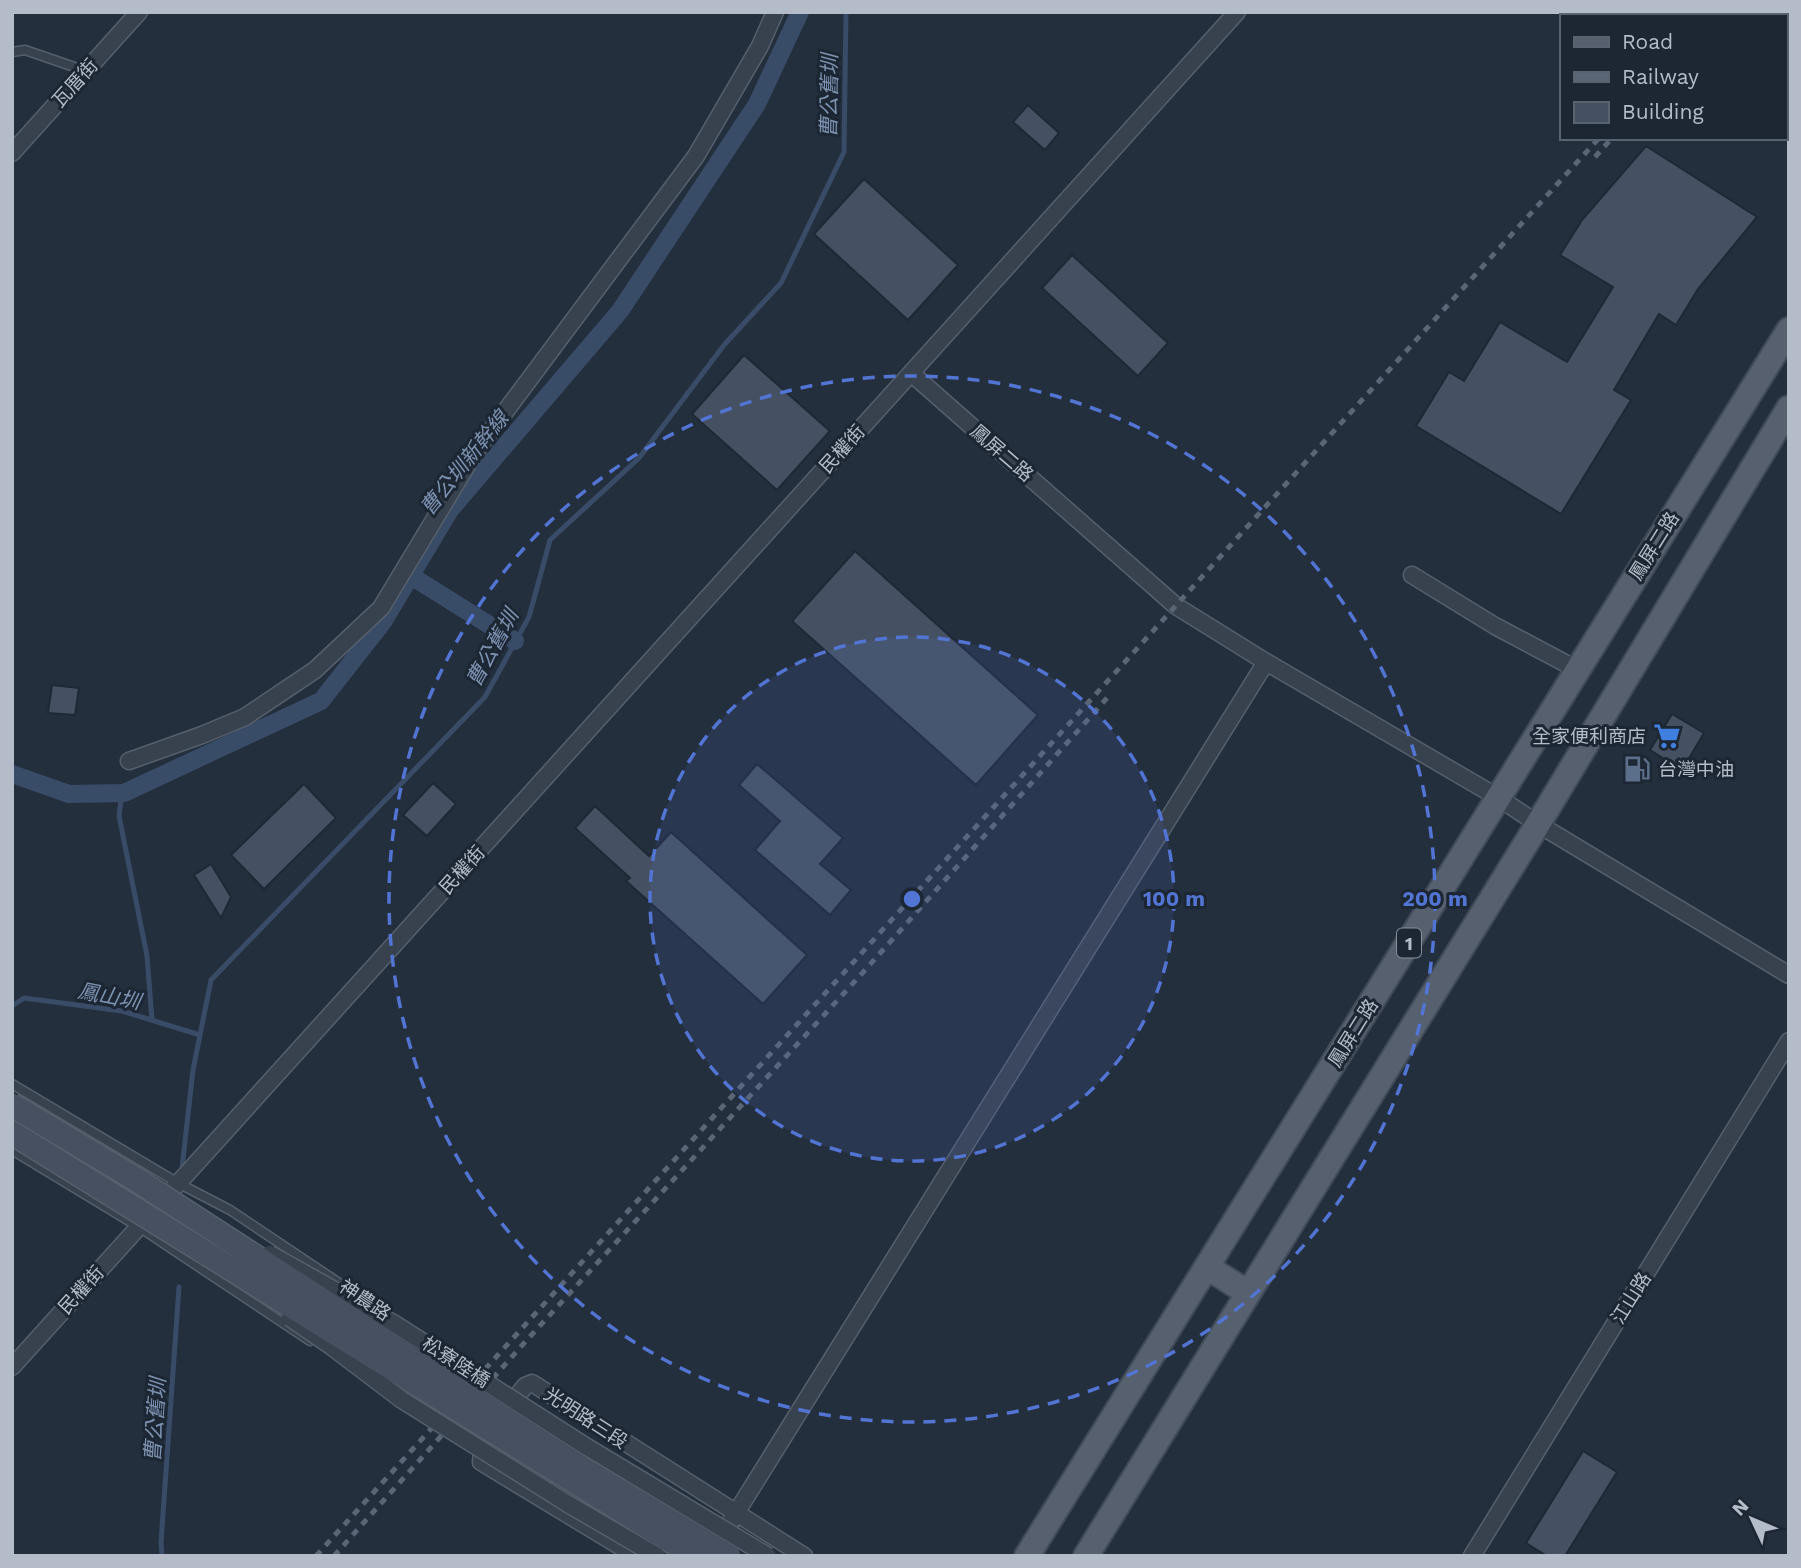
<svg xmlns="http://www.w3.org/2000/svg" width="1801" height="1568" font-family="'Work Sans','Noto Sans TC',sans-serif">
	<style>
		.lines { fill: none; stroke-linecap: round; stroke-linejoin: round }
		.stream { stroke: #394c67; stroke-width: 5 }
		.canal { stroke: #394c67; stroke-width: 18 }
		.building { fill: #455162; stroke: #1f2835; stroke-width: 2 }
		.lane-casing { stroke: #565f6c; stroke-width: 11 }
		.street-casing { stroke: #565f6c; stroke-width: 19 }
		.primary-casing { stroke: #414a57; stroke-width: 28 }
		.lane { stroke: #38414e; stroke-width: 8 }
		.street { stroke: #38414e; stroke-width: 16 }
		.primary { stroke: #56606e; stroke-width: 24 }
		.rail { stroke: #5a6575; stroke-width: 5; stroke-dasharray: 7 7; stroke-linecap: butt }
		.street-bridge-casing { stroke: #565f6c; stroke-width: 19; stroke-linecap: butt }
		.secondary-bridge-casing { stroke: #565f6c; stroke-width: 26; stroke-linecap: butt }
		.street-bridge { stroke: #38414e; stroke-width: 16 }
		.secondary-bridge { stroke: #465061; stroke-width: 23 }
		.ring { fill: none; stroke: #5274d3; stroke-width: 3.5; stroke-dasharray: 12 9 }
		.labels { text-anchor: middle; dominant-baseline: central; stroke-width: 6; stroke-linejoin: round; paint-order: stroke }
		.shield { fill: #1d2633; stroke: #878f9c; stroke-width: 2 }
		.shield-label { font-size: 18px; font-weight: bold; fill: #b4bcc9 }
		.street-label { font-size: 19px; fill: #b4bcc9; stroke: #1d2633 }
		.poi-label { font-size: 19px; fill: #b4bcc9; stroke: #1d2633; text-anchor: end }
		.water-label { font-size: 21px; font-style: italic; fill: #7c92b1; stroke: #1d2633 }
		.centre { fill: #5274d3; stroke: #1d2633; stroke-width: 3.5 }
		.ring-label { font-size: 21px; text-anchor: middle; font-weight: bold; fill: #5274d3; stroke: #1d2633; stroke-width: 6; stroke-linejoin: round; paint-order: stroke }
	</style>
	<rect width="100%" height="100%" fill="#242f3e"/>
	<g class="lines">
		<path class="stream" d="M122 792 119 816 147 956 152 1020
			M12 1006 24 998 122 1011 200 1035
			M182 1168 193 1070 211 980 485 697 529 617 550 540 639 458 724 345 781 283 844 152 846 12
			M162 1556 161 1542 179 1287"/>
		<path class="canal" d="M411 576 515 641
			M12 774 69 794 124 793 321 701 383 622 450 510 620 311 757 104 800 12"/>
	</g>
	<path class="building" d="M1028 105 1059 133 1045 150 1013 122Z
		M1646 146 1757 217 1698 289 1676 325 1659 314 1614 390 1631 400 1561 514 1416 426 1449 372 1464 381 1500 322 1567 362 1613 287 1560 255 1582 220Z
		M864 179 958 265 908 320 814 234Z
		M1072 255 1168 343 1138 376 1042 288Z
		M744 355 830 431 777 490 692 414Z
		M855 551 1038 715 976 785 792 621Z
		M52 685 79 688 75 715 48 713Z
		M1672 714 1704 733 1682 770 1650 750Z
		M757 764 843 838 820 864 851 890 830 915 755 850 780 821 739 785Z
		M433 783 456 804 427 836 403 815Z
		M304 784 336 818 264 889 231 855Z
		M595 806 649 856 671 832 807 955 763 1004 626 881 630 878 575 828Z
		M211 864 231 897 221 918 194 875Z
		M1583 1451 1617 1472 1565 1556H1547L1526 1543Z"/>
	<g class="lines">
		<g class="lane-casing">
			<path id="lane" d="M12 52 25 50 86 71
				M12 1084 178 1183 230 1210 357 1295
				M12 1150 139 1227 310 1341"/>
		</g>
		<g class="street-casing">
			<path id="street" d="M1237 12 911 373 1176 606 1266 662 1499 798 1538 824 1789 975
				M12 153 139 12
				M1412 575 1495 626 1578 670
				M129 761 202 735 245 717 315 670 381 608 475 452 696 156 760 46 775 12
				M12 1367 911 373
				M718 1542 1266 662
				M636 1556 481 1462 483 1441 525 1386 532 1383 804 1556
				M1472 1556 1789 1041"/>
		</g>
		<g class="primary-casing">
			<path id="primary" d="M1207 1267 1248 1293
				M1027 1556 1789 330
				M1086 1556 1538 824 1789 408"/>
		</g>
		<use href="#lane" class="lane"/>
		<use href="#street" class="street"/>
		<use href="#primary" class="primary"/>
		<path class="rail" d="M1710 16 1713 12
			M1595 157 1612 138
			M316 1556 1599 138
			M334 1556 526 1341 866 969 1107 698"/>
		<g class="street-bridge-casing">
			<path id="street-bridge" d="M270 1254 395 1324 587 1447 768 1556
				M290 1318 332 1347 402 1400 568 1504 657 1556"/>
		</g>
		<g class="secondary-bridge-casing">
			<path id="secondary-bridge" d="M12 1105 137 1180 580 1467 729 1556
				M12 1133 695 1556"/>
		</g>
		<use href="#street-bridge" class="street-bridge"/>
		<use href="#secondary-bridge" class="secondary-bridge"/>
	</g>
	<circle cx="912" cy="899" r="262" fill="#5274d3" fill-opacity=".12"/>
	<g class="ring">
		<circle cx="912" cy="899" r="262"/>
		<circle cx="912" cy="899" r="523"/>
	</g>
	<defs>
		<g id="supermarket-bare" transform="scale(2.1)"><path d="M-6-5.5h2.5l.6 2H6L4.5 2H-2.5L-4.4-4H-6ZM-1.5 3.2a1.3 1.3 0 1 0 .1 0ZM3 3.2a1.3 1.3 0 1 0 .1 0Z" fill="#3f7fe0" stroke="#1d2633" stroke-width="2.5" paint-order="stroke"/></g>
		<g id="fuel-bare" transform="scale(2.1)"><path d="M-5.5-6h7V0h2V4h1.3V-2.5L3-4.5l.8-.8L6-3V5H2.5V1h-1V6h-7ZM-4.2-4.7v3.2H.2V-4.7Z" fill="#5c6f8a" stroke="#1d2633" stroke-width="2.5" paint-order="stroke"/></g>
	</defs>
	<g fill-rule="evenodd">
		<use href="#supermarket-bare" x="1667" y="736"/>
		<use href="#fuel-bare" x="1637" y="769"/>
	</g>
	<g class="labels">
		<rect class="shield" x="1397" y="928.5" width="24" height="29" rx="5"/>
		<g class="shield-label">
			<text x="1409" y="943">1</text>
		</g>
		<g class="street-label">
			<text transform="translate(75 83) rotate(-48)">瓦厝街</text>
			<text transform="translate(842 449) rotate(-48)">民權街</text>
			<text transform="translate(1002 453) rotate(41)">鳳屏二路</text>
			<text transform="translate(1654 546) rotate(-58)">鳳屏二路</text>
			<text transform="translate(462 870) rotate(-48)">民權街</text>
			<text transform="translate(1353 1033) rotate(-58)">鳳屏二路</text>
			<text transform="translate(81 1290) rotate(-48)">民權街</text>
			<text transform="translate(1631 1298) rotate(-58)">江山路</text>
			<text transform="translate(365 1300) rotate(34)">神農路</text>
			<text transform="translate(456 1362) rotate(33)">松寮陸橋</text>
			<text transform="translate(586 1418) rotate(33)">光明路三段</text>
		</g>
		<g class="poi-label">
			<text x="1646" y="736">全家便利商店</text>
			<text x="1658" y="769" text-anchor="start">台灣中油</text>
		</g>
		<g class="water-label">
			<text transform="translate(829 96) rotate(-89)">曹公舊圳</text>
			<text transform="translate(464 463) rotate(-51)">曹公圳新幹線</text>
			<text transform="translate(492 648) rotate(-61)">曹公舊圳</text>
			<text transform="translate(109 996) rotate(11)">鳳山圳</text>
			<text transform="translate(155 1420) rotate(-86)">曹公舊圳</text>
		</g>
	</g>
	<circle cx="912" cy="899" r="10" class="centre"/>
	<g class="ring-label">
		<text x="1174" y="906">100 m</text>
		<text x="1435" y="906">200 m</text>
	</g>
	<rect width="1801" height="1568" fill="none" stroke="#b4bcc9" stroke-width="28"/>
	<rect x="1560" y="14" width="228" height="126" fill="#1d2633" stroke="#59626f" stroke-width="2"/>
	<rect x="1574" y="37" width="35" height="10" fill="#56606e" stroke="#59626f" stroke-width="2"/>
	<text x="1622" y="49" font-size="21" fill="#b4bcc9">Road</text>
	<rect x="1574" y="72" width="35" height="10" fill="#5a6575" stroke="#59626f" stroke-width="2"/>
	<text x="1622" y="84" font-size="21" fill="#b4bcc9">Railway</text>
	<rect x="1574" y="102" width="35" height="21" fill="#455162" stroke="#59626f" stroke-width="2"/>
	<text x="1622" y="119" font-size="21" fill="#b4bcc9">Building</text>
	<g transform="translate(1752 1519) rotate(314)" stroke="#1d2633" stroke-width="5" paint-order="stroke">
	<path d="M0-5L12 26L0 18L-12 26Z" fill="#b4bcc9"/>
	<text y="-10" font-size="19" font-weight="bold" text-anchor="middle" fill="#b4bcc9">N</text>
	</g>
</svg>
